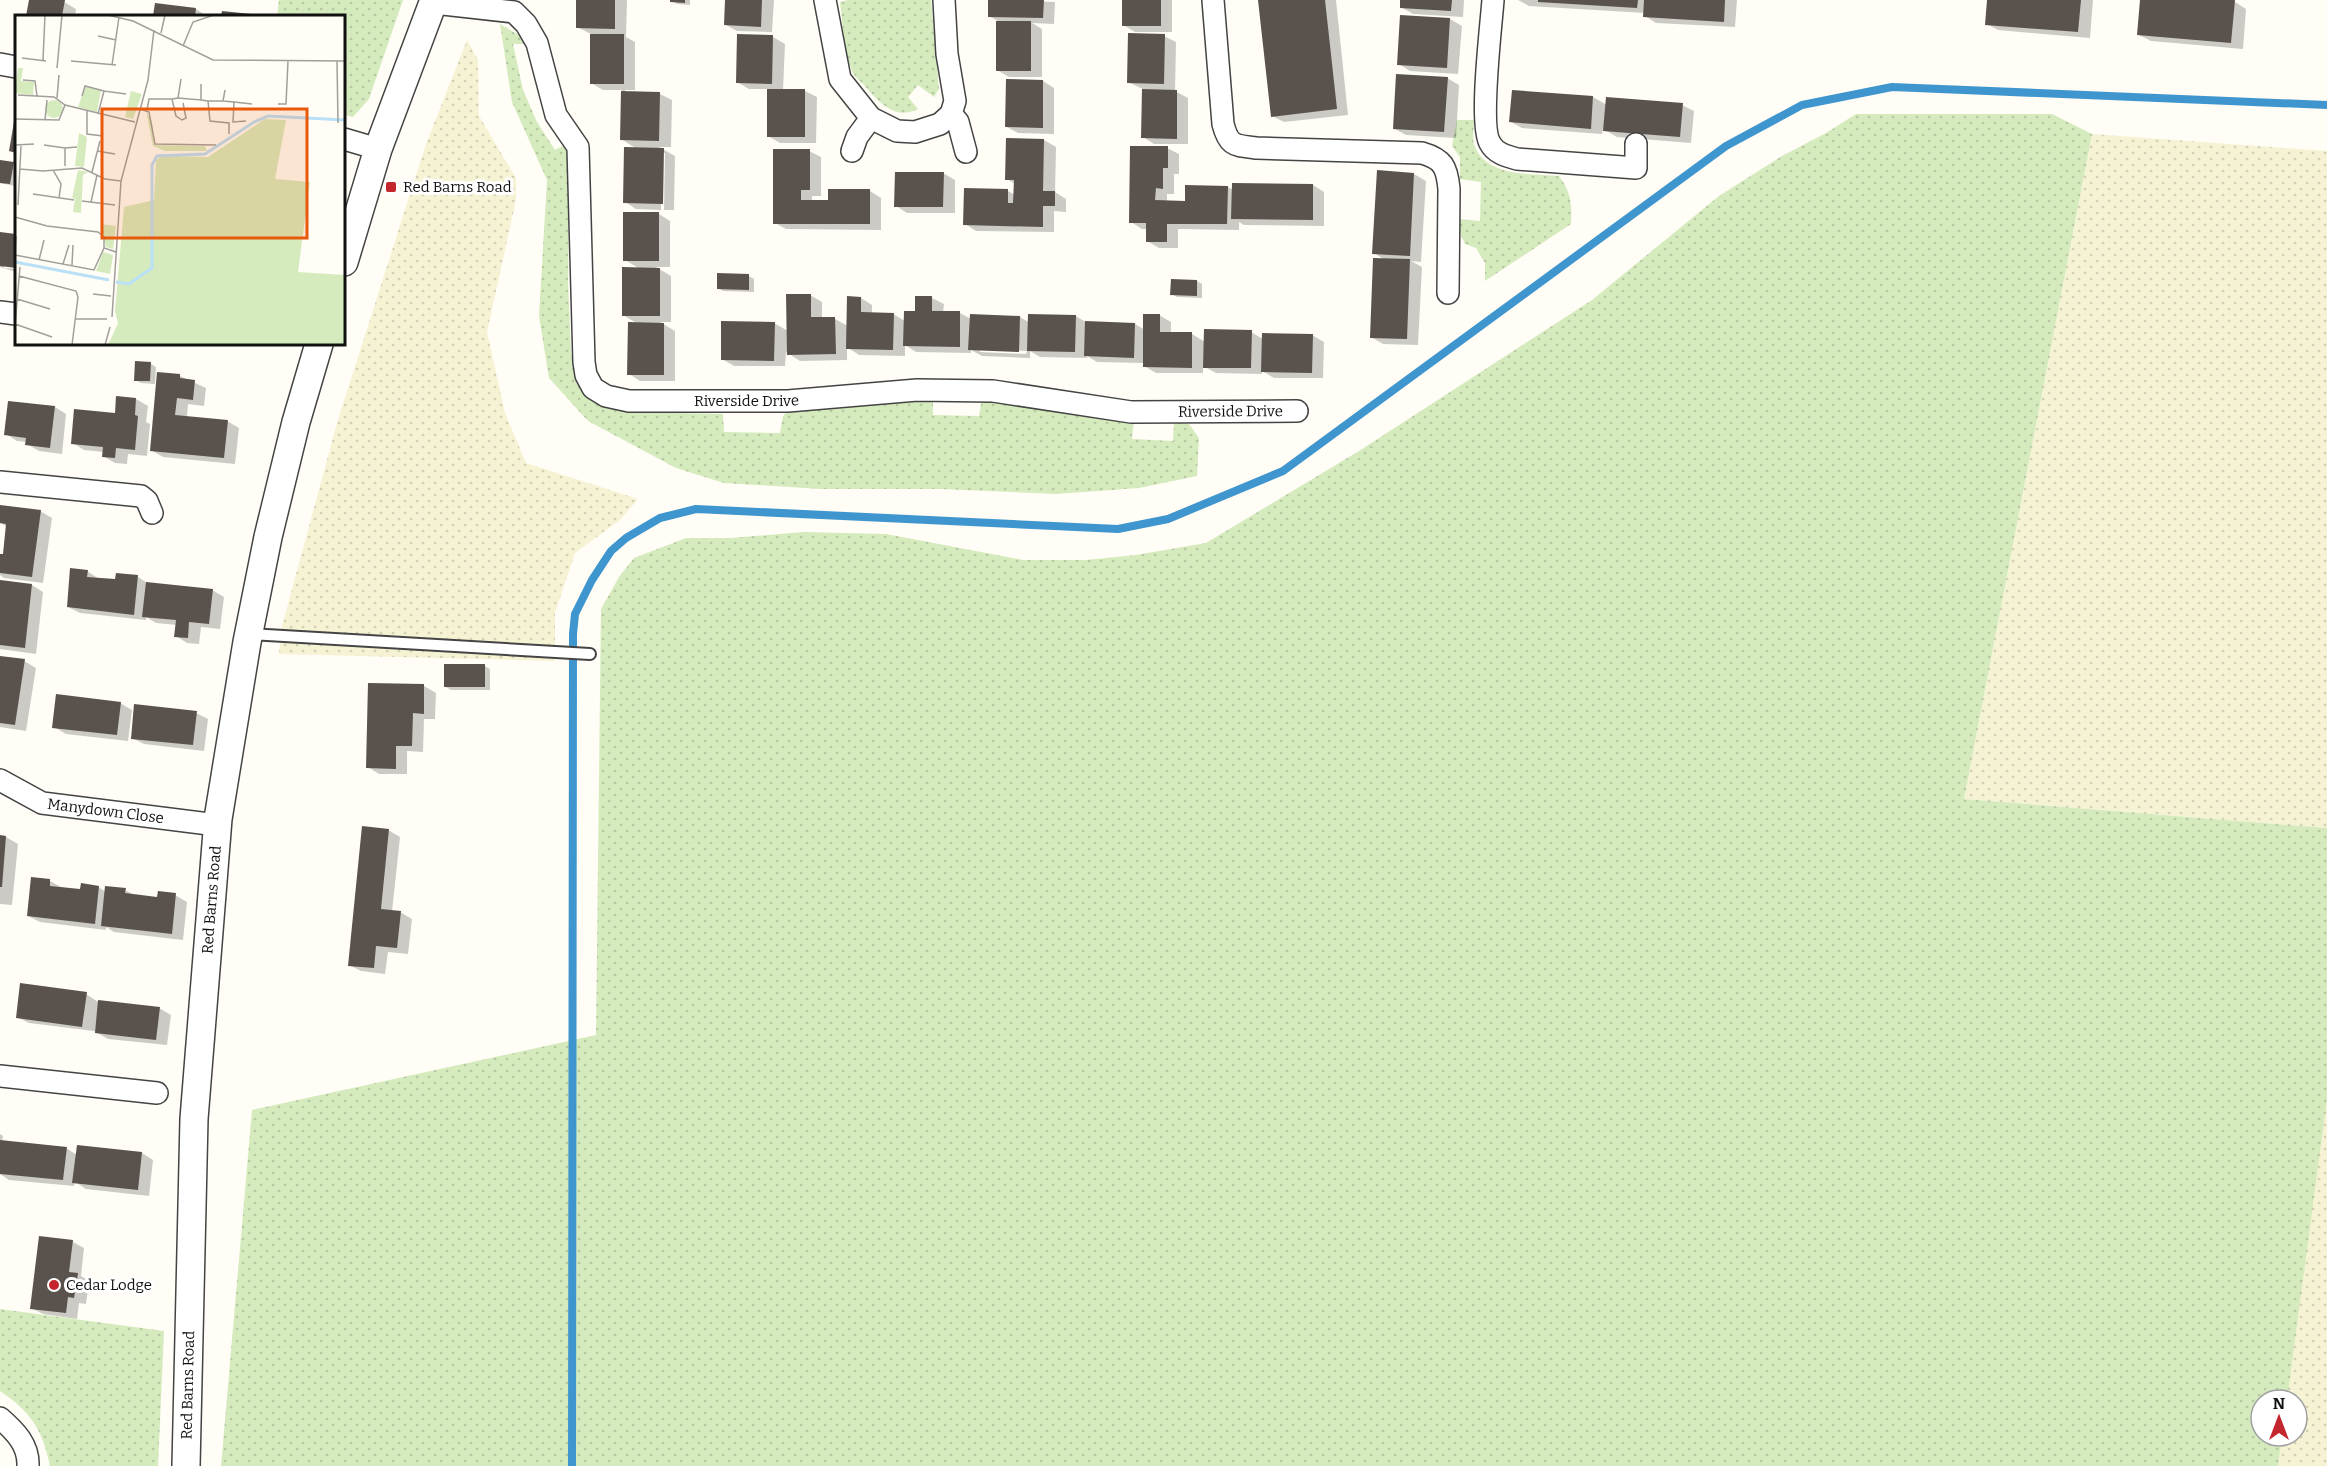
<svg xmlns="http://www.w3.org/2000/svg" width="2327" height="1466" font-family="Bitter,serif">
	<style>
		.farmland { fill: url(#farmland-dots) }
		.grass { fill: url(#grass-dots) }
		.shadow { fill: #0003; fill-rule: evenodd }
		.lines { fill: none; stroke-linecap: round; stroke-linejoin: round }
		.stream { stroke: #3f96cf; stroke-width: 8 }
		.building { fill: #5a524d }
		.service-casing { stroke: #444; stroke-width: 14 }
		.minor-casing { stroke: #444; stroke-width: 24 }
		.tertiary-casing { stroke: #444; stroke-width: 30 }
		.service { stroke: #fff; stroke-width: 10 }
		.minor { stroke: #fff; stroke-width: 21 }
		.tertiary { stroke: #fff; stroke-width: 27 }
		.poi-dot { fill: #c4262e; stroke: #fff; stroke-width: 2 }
		.labels { text-anchor: middle; dominant-baseline: central; stroke-width: 6; stroke-linejoin: round; paint-order: stroke }
		.poi-label { font-size: 15px; fill: #111; stroke: #fff; text-anchor: start }
		.street-label { font-size: 15px; fill: #111; stroke: #fff }
		.inset-river { fill: none; stroke: #b9e0f7; stroke-width: 3 }
		.inset-road { fill: none; stroke: #a09f9a; stroke-width: 1.5 }
		.view { fill: #e8590c; fill-opacity: 0.15; stroke: #e8590c; stroke-width: 3 }
		.inset-edge { fill: none; stroke: #111; stroke-width: 3 }
	</style>
	<defs>
		<pattern id="farmland-dots" width="8" height="8" patternUnits="userSpaceOnUse" patternTransform="scale(1.5)"><rect width="8" height="8" fill="#f6f3d4"/><path d="M2 2h.1M6 6h.1" fill="none" stroke="#d2cfb5" stroke-width="1.8" stroke-linecap="round"/></pattern>
		<pattern id="grass-dots" width="8" height="8" patternUnits="userSpaceOnUse" patternTransform="scale(1.5)"><rect width="8" height="8" fill="#d5ebbd"/><path d="M2 2h.1M6 6h.1" fill="none" stroke="#b6c8a1" stroke-width="1.8" stroke-linecap="round"/></pattern>
	</defs>
	<rect width="100%" height="100%" fill="#fffdf5"/>
	<path class="farmland" d="M467 40 478 60 479 116 516 178V200L487 332 505 413 526 463 638 499 620 520 575 553 555 613V661L279 654 281 630 337 423 426 144Z
		M2092 134 2327 151V828L1964 799Z
		M2327 1055V1466H2274L2278 1436H2297V1400H2282Z"/>
	<path class="grass" d="M279 0H403L369 99 353 117 344 115V16H277Z
		M848 0H931L939 89 934 97 918 85 908 97 918 109C894 121 878 101 864 85 860 81 854 76 852 71 843 51 843 23 840 2Z
		M500 24 524 38 525 44H513L523 90 537 122 555 150 565 145 569 157 568 283 571 353 583 393 605 408 631 412 723 414 724 432 780 433 783 416 787 412 933 395V415L979 416 982 398 1134 421 1132 439 1173 441 1174 421 1189 424 1199 438 1197 476 1139 488 1056 494 941 489H821L724 483 676 468 588 421 549 378 539 316 547 180 512 102Z
		M1856 114H2052L2092 134 1964 799 2327 828V1099L2287 1400H2261V1436H2282L2278 1466H221L252 1110 596 1035 601 609 619 577 634 558 686 538H731L803 532 886 534 1023 560H1086L1136 555 1206 543 1359 451 1592 300 1719 196 1782 156 1826 133Z
		M1457 120H1474C1474 128 1472 138 1474 144 1484 177 1532 174 1559 176 1571 192 1572 204 1571 224L1485 281V263L1476 248 1465 244 1459 231 1458 219 1480 221 1481 182 1460 179V157L1452 146Z
		M0 1309 164 1331 158 1466H50C43 1430 30 1411 0 1391Z"/>
	<path class="shadow" d="M31 0 64 2 76 9 75 16H28Z
		M578 0H627L626 37 635 42V90H625V93L660 94 672 100 671 147H659L675 156 674 210H664L665 153H662L661 210 636 209 625 202 637 149 621 139 622 90H603L591 83V34L577 27Z
		M672 0H690V5L677 4Z
		M727 0H774L772 32 737 31 726 25Z
		M990 0 1055 2 1054 24 1032 23 1042 29V77H1009L997 70 998 21 989 16Z
		M1123 0H1172V32H1135L1123 25Z
		M1260 0H1336L1348 115 1284 122 1272 116Z
		M1402 0H1464L1463 17 1413 14 1401 7Z
		M1518 0H1737L1735 27 1656 23 1645 16V13L1529 6Z
		M1989 0H2093L2090 38 1998 30 1987 24Z
		M2142 0 2235 2 2246 9 2243 49 2151 41 2139 35Z
		M156 5 196 9 207 16H155Z
		M1402 16 1450 19 1462 26 1458 74 1410 71 1399 64Z
		M739 36 773 37 785 44 783 90 805 91 817 97 816 143H780L768 136 769 89H749L737 82Z
		M1164 36 1176 42 1175 91 1188 98V144H1154L1143 137V89L1128 82Z
		M1447 78 1459 85 1456 138 1406 135 1395 129Z
		M1043 81 1054 88V134L1018 133 1007 127Z
		M1513 92 1593 97 1607 105H1682L1694 111 1691 143 1617 137 1603 129 1602 134 1522 128 1511 122Z
		M1008 139 1044 140 1056 147 1055 192 1066 199V212L1054 211V232L976 231 965 224 1008 191 1015 195V184L1007 179Z
		M1167 148 1179 154V174H1174V194H1167V202H1186L1228 187 1233 190 1313 185 1324 192V226L1244 225 1239 222V230L1178 229V248H1159L1147 241V229H1142L1131 222Z
		M809 151 821 157V196H812V202H830L870 191 881 198V230L786 229 775 223Z
		M0 162 16 166 15 186 0 183Z
		M943 173 955 180V213H907L896 206Z
		M1414 174 1426 181 1421 262 1411 261 1422 267 1418 345 1383 344 1371 337 1385 260 1374 253Z
		M659 214 670 221V267H656L671 276V322H660L675 331V381H640L629 374 638 324 623 315 640 269 625 260Z
		M0 233 16 236V266L4 265V268L16 269V272L0 267Z
		M749 276 754 279V292L723 291 718 288Z
		M1197 281 1202 284V298L1177 297 1172 294Z
		M810 295 822 302V319H835L848 326 861 298 872 305V314H893L905 321 932 298 944 304 943 313H960L971 319V315L1020 317 1030 323 1076 316 1087 323 1135 324 1145 330 1159 315 1171 322V333L1192 334 1205 342 1251 332 1263 339 1312 335 1324 342 1323 378H1274L1262 371V374L1216 373 1203 366V373H1156L1144 366V363L1097 362 1087 356V358L1040 357 1030 351V358L982 356 971 350V353L916 352 905 345V356L859 355 847 347V360L800 361 786 352 785 366H734L722 359 774 323 788 331ZM980 349 1027 351 1026 354 980 352Z
		M151 364 156 367 155 384 141 383 135 380Z
		M180 376 206 388 204 406 188 404 187 417 227 421 239 428 235 464 163 457 151 450Z
		M118 398 136 399 148 406 146 422 150 424 147 456 128 454 127 464 115 463 103 456 104 452 84 450 73 443 116 414Z
		M55 407 66 414 62 454 39 451 27 444V442L17 441 6 434Z
		M0 510 40 511 52 518 43 583 4 578 0 575V555L4 556 8 527 0 523Z
		M87 571 99 579 117 581 138 577 149 584 212 590 224 597 220 629 201 627 199 644 187 643 176 636 177 625 156 623 146 617V620L80 613 68 607Z
		M0 581 32 585 43 592 36 654 0 649Z
		M0 657 24 661 36 668 26 731 0 727Z
		M485 666 490 669V690H451L446 687Z
		M369 685 424 686 436 693 435 719H424L423 752 407 751V774H379L368 767Z
		M120 703 132 710 128 741 66 734 54 727Z
		M196 713 208 719 204 751 144 744 132 738Z
		M388 830 400 837 392 912H400L412 919 408 954 388 952 385 974 361 971 349 965Z
		M0 836 6 837 18 844 12 905 0 904Z
		M50 881 61 887 81 891 98 887 106 892 125 890 136 896 159 899 175 895 187 902 183 940 114 932 106 927V930L40 922 28 916Z
		M86 994 98 1002 159 1008 171 1015 167 1045 108 1039 94 1031 29 1023 17 1017Z
		M0 1134 3 1136 2 1142 66 1148 77 1155 142 1153 153 1160 149 1196 86 1189 75 1182 74 1186 9 1180 0 1174Z
		M40 1238 73 1242 84 1248 81 1276 89 1281 86 1304 79 1303 77 1319 43 1314 31 1308Z"/>
	<g class="lines">
		<path class="stream" d="M572 1466 573 634 575 614 592 580 611 551 626 538 660 518 696 509 1118 529 1168 519 1283 471 1726 146 1802 105 1892 87 2327 105"/>
	</g>
	<path class="building" d="M29 0H65L62 16H26Z
		M576 0H615V29L576 28Z
		M670 0H685V3L670 2Z
		M725 0H762L761 27 724 25Z
		M988 0H1044L1043 18 988 17Z
		M1122 0H1161V26H1122Z
		M1258 0H1325L1337 109 1271 117Z
		M1400 0H1452L1451 11 1400 8Z
		M1538 0H1638L1637 8 1538 2Z
		M1644 0H1725L1724 22 1643 17Z
		M1987 0H2081L2078 32 1985 25Z
		M2140 0H2235L2231 43 2137 35Z
		M155 3 196 8 195 16H153Z
		M222 11 260 15V16H221Z
		M1400 15 1450 18 1447 68 1397 65Z
		M996 21H1031V71H996Z
		M1128 33 1165 34 1164 84 1127 83Z
		M590 34H624V84H590Z
		M737 34 773 35 772 84 736 83Z
		M1396 74 1448 77 1444 132 1393 129Z
		M1006 79 1043 80V128L1005 127Z
		M767 89H805V137H767Z
		M1142 89 1177 90V139L1141 138Z
		M1512 90 1593 96 1591 129 1509 122Z
		M621 91 660 92 659 141 620 140Z
		M1606 97 1683 103 1680 137 1603 131Z
		M15 116 16 117V153L9 151Z
		M1006 138 1044 139 1043 191H1055V206H1043V227L963 225 964 188 1008 189V203H1013L1014 180H1005Z
		M1130 146H1168V168H1163V189L1156 188 1155 200 1185 201V185L1228 186 1227 224H1167V242H1146V223H1129Z
		M624 147 664 148 663 204 623 203Z
		M773 149H810V190H801V200H828V189H870V224H773Z
		M0 160 14 162 10 184 0 183Z
		M1377 170 1414 173 1410 256 1372 254Z
		M895 172H944L943 207H894Z
		M1232 183 1313 184V220L1231 219Z
		M623 212H659V261H623Z
		M0 232 16 234V268L0 266Z
		M1373 258 1410 259 1407 339 1370 338Z
		M622 267 660 268V316H622Z
		M717 273 749 274V290L717 289Z
		M1171 279 1197 280V296L1170 295Z
		M786 294H811V317H835L836 354 787 355Z
		M847 296 861 297V312L894 313 893 350 846 349Z
		M915 296H932V311H960V347L903 346 904 311H915Z
		M970 314 1020 316 1019 352 968 350Z
		M1028 314 1076 315 1075 352 1027 351Z
		M1143 314H1160V332H1192V368L1143 367Z
		M721 321 775 322 774 361 721 360Z
		M1085 321 1135 323 1134 358 1084 356Z
		M628 322 664 323V375H627Z
		M1204 329 1252 330 1251 368H1203Z
		M1262 333 1313 334 1312 373 1261 372Z
		M135 361 151 362 150 381H134Z
		M157 372 180 374V378L195 380 193 400 177 398 175 415 228 420 224 458 150 451Z
		M116 396 136 398 135 415 138 416 135 450 116 448 115 458 102 457 103 447 71 444 74 409 115 413Z
		M8 401 55 406 50 448 25 445 26 438 4 435Z
		M0 505 41 510 32 577 0 573V554H3L6 524 0 523Z
		M70 568 88 570 87 577 115 579 116 573 138 575 134 615 67 607Z
		M0 580 32 584 25 648 0 645Z
		M146 582 213 589 209 624 189 622 188 638 174 637 176 620 142 617Z
		M0 656 25 659 15 725 0 723Z
		M444 664H485V687H444Z
		M368 683 424 684V714L413 713 412 746H396V769L366 768Z
		M56 694 121 702 117 735 52 728Z
		M134 704 197 711 193 745 131 739Z
		M362 826 389 829 381 909 401 911 397 948 376 946 374 968 348 966Z
		M0 835 6 836 2 887H0Z
		M31 877 50 879V886L80 889 81 883 99 886 95 924 27 916Z
		M105 886 126 888 125 893 157 897 158 891 176 893 172 934 101 926Z
		M20 983 87 992 82 1027 16 1018Z
		M98 1000 160 1007 156 1040 95 1033Z
		M0 1140 67 1147 63 1180 0 1174Z
		M77 1145 142 1152 138 1190 72 1183Z
		M39 1236 73 1240 69 1272 78 1273 74 1298 68 1297 66 1313 30 1309Z"/>
	<g class="lines">
		<g class="service-casing">
			<path id="service" d="M249 634 590 654"/>
		</g>
		<g class="minor-casing">
			<g id="minor">
				<path d="M825 0 840 79 871 118 897 131 915 132 940 124 951 114 955 101 947 54 944 0"/>
				<path d="M1213 0 1223 124C1229 147 1235 145 1256 148L1422 153C1443 159 1447 167 1449 189L1448 293"/>
				<path d="M1493 0C1491 27 1479 125 1490 143 1495 153 1506 156 1517 159L1636 168V144"/>
				<path id="s1" d="M434 3 514 12 526 24 537 43 556 115 578 147 584 362 586 375 593 388 606 396 629 401H788L917 390 993 391 1131 412 1297 411"/>
				<path d="M0 64 16 67"/>
				<path d="M951 114 958 122 966 152"/>
				<path d="M344 139 378 149"/>
				<path d="M852 151 857 137 871 118"/>
				<path d="M0 312 16 314"/>
				<path d="M0 482 141 496 147 501 152 513"/>
				<path id="s2" d="M0 780 42 803 217 825"/>
				<path d="M0 1076 157 1093"/>
				<path d="M0 1418C15 1431 29 1445 28 1466"/>
			</g>
		</g>
		<g class="tertiary-casing">
			<g id="tertiary">
				<path d="M344 262 378 149 434 0"/>
				<path id="s3" d="M186 1466 194 1119 218 819 247 642 268 537 296 422 319 344"/>
			</g>
		</g>
		<use href="#service" class="service"/>
		<use href="#minor" class="minor"/>
		<use href="#tertiary" class="tertiary"/>
	</g>
	<g class="poi-dot">
		<rect x="385" y="181" width="12" height="12" rx="3"/>
		<circle cx="54" cy="1285" r="6"/>
	</g>
	<g class="labels">
		<g class="poi-label">
			<text x="403" y="187">Red Barns Road</text>
			<text x="66" y="1285">Cedar Lodge</text>
		</g>
		<g class="street-label">
			<text stroke="none"><textPath href="#s1" startOffset="632">Riverside Drive</textPath></text>
			<text stroke="none"><textPath href="#s1" startOffset="1118">Riverside Drive</textPath></text>
			<text stroke="none"><textPath href="#s2" startOffset="112">Manydown Close</textPath></text>
			<text stroke="none"><textPath href="#s3" startOffset="567">Red Barns Road</textPath></text>
			<text stroke="none"><textPath href="#s3" startOffset="81">Red Barns Road</textPath></text>
		</g>
	</g>
	<g transform="translate(15 15)">
		<rect width="330" height="330" fill="#fffdf5"/>
		<path d="M3 53H8L6 66 19 67 18 80 0 78ZM70 72 86 75 82 97 63 92ZM116 76 127 79 118 104 110 102ZM30 94a9 9 0 1 1 18 0a9 9 0 1 1-18 0ZM131 96 137 107 140 130 190 131 192 136H150L138 131ZM250 104 271 105 260 164 295 167 283 257 330 260V330H93L103 308 100 296 109 192 139 185 141 145 147 141 193 142ZM64 118 72 122 69 152 60 151ZM63 155 73 157 68 160 66 198 58 197 60 184 57 183ZM86 209 101 211 98 234 91 232ZM88 237 98 240 95 259 81 256Z" fill="#d5ebbd"/>
		<path class="inset-river" d="M0 247 94 265M101 267 114 269 137 253V150L142 141 190 139 239 107 253 101 330 105"/>
		<path class="inset-road" d="M93 0 118 6 198 45 330 46M146 18 150 0M83 21 101 25M168 31 178 7 199 0M7 43 31 46M28 45 30 0M56 46 101 50M322 46 323 108M97 50 104 2M42 53 47 0M8 65 20 66 22 81M3 80 39 82 50 90 120 107M67 81 70 71 89 76M42 83 44 60M163 83 186 85V69M157 84 163 83 166 64M186 85 193 86 195 106 214 108V119M193 86H208L210 75M208 86 219 87 218 107 231 106M219 87 237 89M263 89H271L273 46M125 94 134 97 140 129 201 130M132 95 134 84H157L161 101 167 105 171 103 168 88M72 96V119L88 121M83 99 89 76 111 79M0 104 44 105 50 90M30 105 32 85M0 130 19 129M29 130 50 133M82 136 100 139M50 151V133L62 132M5 154 28 156 67 153 90 164 106 166M38 155 46 169 44 183M77 157 85 126M18 179 59 185M67 186 100 190M76 187 82 160M3 190 6 131M0 202 32 211 83 217 89 222V233L101 237M0 239 1 221M0 240 79 255 89 233M24 245 29 225M48 249 54 230M57 250 58 230M4 261 61 276 63 282 57 330M78 279 96 281M2 284 35 294M97 302 106 166 133 65 139 15M60 304H92M0 309 37 322M0 311 5 252M90 330 95 312"/>
		<path class="view" d="M87 94H292V223H87Z"/>
		<rect width="330" height="330" class="inset-edge"/>
	</g>
	<g transform="translate(2279 1418)"><circle r="28" fill="#ffffff" stroke="#a0a0a0" stroke-width="1.5"/>
	<path d="M0-4.5L10 22L0 15L-10 22Z" fill="#c4262e"/>
	<text y="-9" font-size="16" font-weight="bold" text-anchor="middle" fill="#111111">N</text>
	</g>
</svg>
